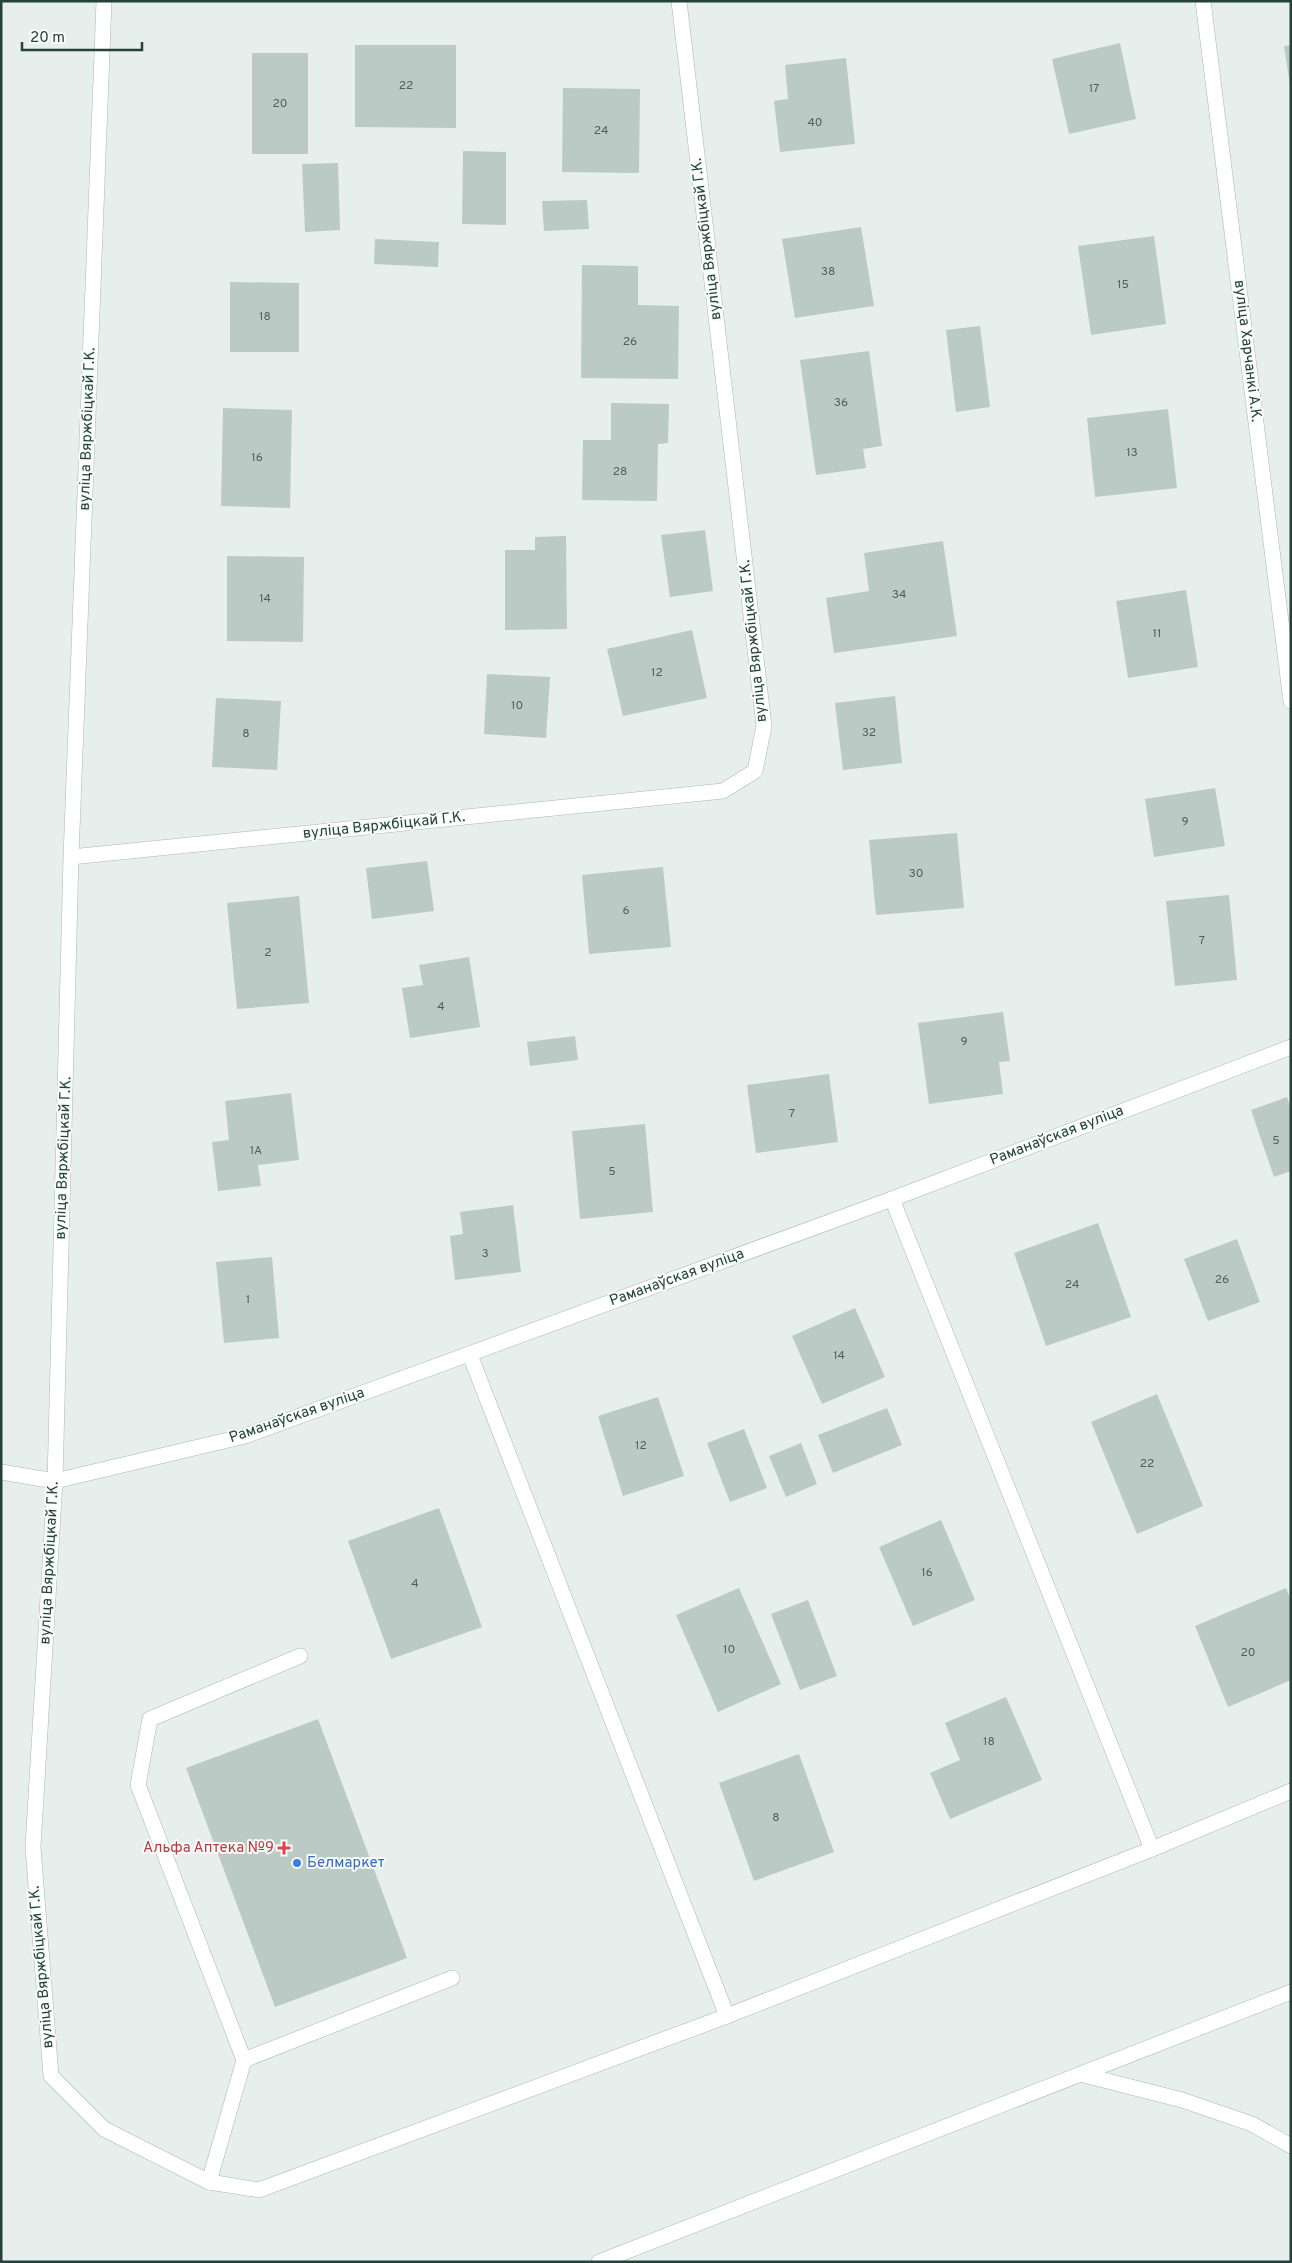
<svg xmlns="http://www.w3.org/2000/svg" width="1292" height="2263" font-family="Overpass,sans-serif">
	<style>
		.building { fill: #bbcac4 }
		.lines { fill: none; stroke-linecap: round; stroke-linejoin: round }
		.lane-casing { stroke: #a8b8b2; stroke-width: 16 }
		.street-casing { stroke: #a8b8b2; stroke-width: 16 }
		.secondary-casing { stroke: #a4bbb3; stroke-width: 16 }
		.lane { stroke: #fff; stroke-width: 15 }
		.street { stroke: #fff; stroke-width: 15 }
		.secondary { stroke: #fff; stroke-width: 15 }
		.health-dot { fill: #e0444e; stroke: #f7fbf9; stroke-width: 2 }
		.shop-dot { fill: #3f7fe0; stroke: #f7fbf9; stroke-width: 2 }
		.labels { text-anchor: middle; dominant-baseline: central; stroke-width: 4; stroke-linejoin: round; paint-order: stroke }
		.number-label { font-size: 12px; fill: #4a645c }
		.street-label { font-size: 15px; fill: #24423a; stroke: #f7fbf9 }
		.health-label { font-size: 15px; fill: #be3a42; stroke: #f7fbf9; text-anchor: end }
		.shop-label { font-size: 15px; fill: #366cbe; stroke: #f7fbf9; text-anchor: start }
	</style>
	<rect width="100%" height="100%" fill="#e6efeb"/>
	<path class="building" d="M1120 43 1136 119 1069 134 1052 59Z
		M355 45H456V128L355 127Z
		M1291 45V85H1290L1284 46Z
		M252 53H308V154H252Z
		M846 58 855 144 780 152 774 101 788 99 785 65Z
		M563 88 640 89 639 173 562 172Z
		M463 151 506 152V225L462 224Z
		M338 163 340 230 305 232 302 164Z
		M587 200 589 229 544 231 542 201Z
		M861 227 874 306 795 318 782 239Z
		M1154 236 1166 324 1091 335 1078 246Z
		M375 239 439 242 438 267 374 264Z
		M582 265 638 266V305L679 306 678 379 581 378Z
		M230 282 299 283V352H230Z
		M980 326 990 407 956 412 946 330Z
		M869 351 882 446 863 449 866 468 816 475 800 360Z
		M611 403 669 404 668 443 658 444 657 501 582 500 583 440H611Z
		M223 408 292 410 290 508 221 506Z
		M1168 409 1177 488 1095 497 1087 418Z
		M705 530 713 591 670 597 661 535Z
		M566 536 567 629 505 630V550H535V537Z
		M943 541 957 636 834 653 826 598 869 591 864 553Z
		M227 556 304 557 303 642 227 641Z
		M1186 590 1198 667 1128 678 1116 601Z
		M692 630 707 698 623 716 607 649Z
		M487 674 550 677 546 738 484 734Z
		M895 696 902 763 843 770 835 703Z
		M216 698 281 701 277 770 212 767Z
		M1215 788 1225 846 1154 857 1145 799Z
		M957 833 964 908 876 915 869 840Z
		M427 861 434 911 372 919 366 868Z
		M663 867 671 947 589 954 582 875Z
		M1229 895 1237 980 1175 986 1166 901Z
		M299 896 309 1003 237 1009 227 903Z
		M469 957 480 1027 410 1038 402 988 423 985 419 965Z
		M1003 1012 1010 1061 999 1062 1003 1094 929 1104 918 1023Z
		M575 1036 578 1060 530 1066 527 1042Z
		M829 1074 838 1142 756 1153 747 1085Z
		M291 1093 299 1160 258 1165 261 1186 218 1191 212 1142 229 1140 225 1101Z
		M1287 1097 1291 1109V1171L1274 1177 1251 1110Z
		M645 1124 653 1212 580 1219 572 1131Z
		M513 1205 521 1272 455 1280 450 1236 463 1234 460 1212Z
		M1098 1223 1131 1317 1046 1346 1014 1253Z
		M1237 1239 1260 1302 1208 1321 1184 1259Z
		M272 1257 279 1338 224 1343 216 1262Z
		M855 1308 885 1377 822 1404 792 1336Z
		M1157 1394 1203 1506 1137 1534 1091 1422Z
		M658 1397 684 1476 623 1496 598 1416Z
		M887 1408 902 1445 833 1473 818 1435Z
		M744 1429 767 1488 730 1502 707 1443Z
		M801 1443 817 1484 786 1497 769 1456Z
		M439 1508 482 1627 391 1659 348 1541Z
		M941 1520 975 1600 913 1626 879 1547Z
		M739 1588 781 1684 718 1712 676 1615Z
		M1286 1588 1291 1600V1680L1228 1707 1195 1626Z
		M808 1600 837 1676 800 1690 771 1614Z
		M1006 1697 1042 1780 950 1819 930 1773 960 1760 945 1723Z
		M318 1719 407 1958 275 2007 186 1768Z
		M799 1754 834 1852 754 1881 719 1783Z"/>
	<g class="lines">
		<g class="lane-casing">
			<path id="lane" d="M892 1199 1152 1849
				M470 1355 727 2016
				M244 2060 138 1785 150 1719 300 1656
				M209 2182 244 2060 452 1978"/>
		</g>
		<g class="street-casing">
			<path id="street" d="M104 1 71 857 55 1481 33 1847 51 2076 104 2129 209 2182 259 2190 727 2016 1152 1849 1291 1791
				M1203 1 1291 701
				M71 857 723 791 755 771 764 726 679 1
				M1 1472 55 1481 245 1436 892 1199 1291 1047"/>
		</g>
		<g class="secondary-casing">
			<path id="secondary" d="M1080 2074 1182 2100 1252 2124 1291 2146
				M599 2262 1291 1992"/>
		</g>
		<use href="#lane" class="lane"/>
		<use href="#street" class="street"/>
		<use href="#secondary" class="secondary"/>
	</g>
	<path class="health-dot" d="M281.5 1840.5h5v5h5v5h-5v5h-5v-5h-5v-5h5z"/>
	<circle class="shop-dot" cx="297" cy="1863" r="5"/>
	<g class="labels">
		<g class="number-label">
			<text x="406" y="86">22</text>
			<text x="1094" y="89">17</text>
			<text x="280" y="104">20</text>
			<text x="815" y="123">40</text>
			<text x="601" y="131">24</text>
			<text x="828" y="272">38</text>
			<text x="1123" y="285">15</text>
			<text x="265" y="317">18</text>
			<text x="630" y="342">26</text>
			<text x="841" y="403">36</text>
			<text x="1132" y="453">13</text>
			<text x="257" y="458">16</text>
			<text x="620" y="472">28</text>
			<text x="899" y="595">34</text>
			<text x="265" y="599">14</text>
			<text x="1157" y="634">11</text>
			<text x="657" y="673">12</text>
			<text x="517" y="706">10</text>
			<text x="869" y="733">32</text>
			<text x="246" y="734">8</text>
			<text x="1185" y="822">9</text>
			<text x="916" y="874">30</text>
			<text x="626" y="911">6</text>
			<text x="1202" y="941">7</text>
			<text x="268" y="953">2</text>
			<text x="441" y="1007">4</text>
			<text x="964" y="1042">9</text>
			<text x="792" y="1114">7</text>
			<text x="1276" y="1141">5</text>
			<text x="256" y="1151">1А</text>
			<text x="612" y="1172">5</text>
			<text x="485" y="1254">3</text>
			<text x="1222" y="1280">26</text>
			<text x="1072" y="1285">24</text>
			<text x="248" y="1300">1</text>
			<text x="839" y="1356">14</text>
			<text x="641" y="1446">12</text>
			<text x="1147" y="1464">22</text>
			<text x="927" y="1573">16</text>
			<text x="415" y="1584">4</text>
			<text x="729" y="1650">10</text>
			<text x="1248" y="1653">20</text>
			<text x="989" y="1742">18</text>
			<text x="776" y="1818">8</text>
		</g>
		<g class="street-label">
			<text transform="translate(707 239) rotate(-97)">вуліца Вяржбіцкай Г.К.</text>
			<text transform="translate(1247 351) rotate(83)">вуліца Харчанкі А.К.</text>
			<text transform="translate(88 429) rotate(-88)">вуліца Вяржбіцкай Г.К.</text>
			<text transform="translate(754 641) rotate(-96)">вуліца Вяржбіцкай Г.К.</text>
			<text transform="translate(384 826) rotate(-6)">вуліца Вяржбіцкай Г.К.</text>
			<text transform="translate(1057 1136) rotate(-21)">Раманаўская вуліца</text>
			<text transform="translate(64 1158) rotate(-88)">вуліца Вяржбіцкай Г.К.</text>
			<text transform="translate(677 1278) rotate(-20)">Раманаўская вуліца</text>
			<text transform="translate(297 1416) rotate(-19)">Раманаўская вуліца</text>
			<text transform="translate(50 1563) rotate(-87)">вуліца Вяржбіцкай Г.К.</text>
			<text transform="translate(42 1967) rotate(-95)">вуліца Вяржбіцкай Г.К.</text>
		</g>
		<g class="health-label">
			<text x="274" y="1848">Альфа Аптека №9</text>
		</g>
		<g class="shop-label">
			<text x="307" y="1863">Белмаркет</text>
		</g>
	</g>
	<rect width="1292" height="2263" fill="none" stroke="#24423a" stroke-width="5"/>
	<path d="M22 42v8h120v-8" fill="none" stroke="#24423a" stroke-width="2.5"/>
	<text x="30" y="42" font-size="15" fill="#24423a" stroke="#f7fbf9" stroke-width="4" paint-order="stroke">20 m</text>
</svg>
